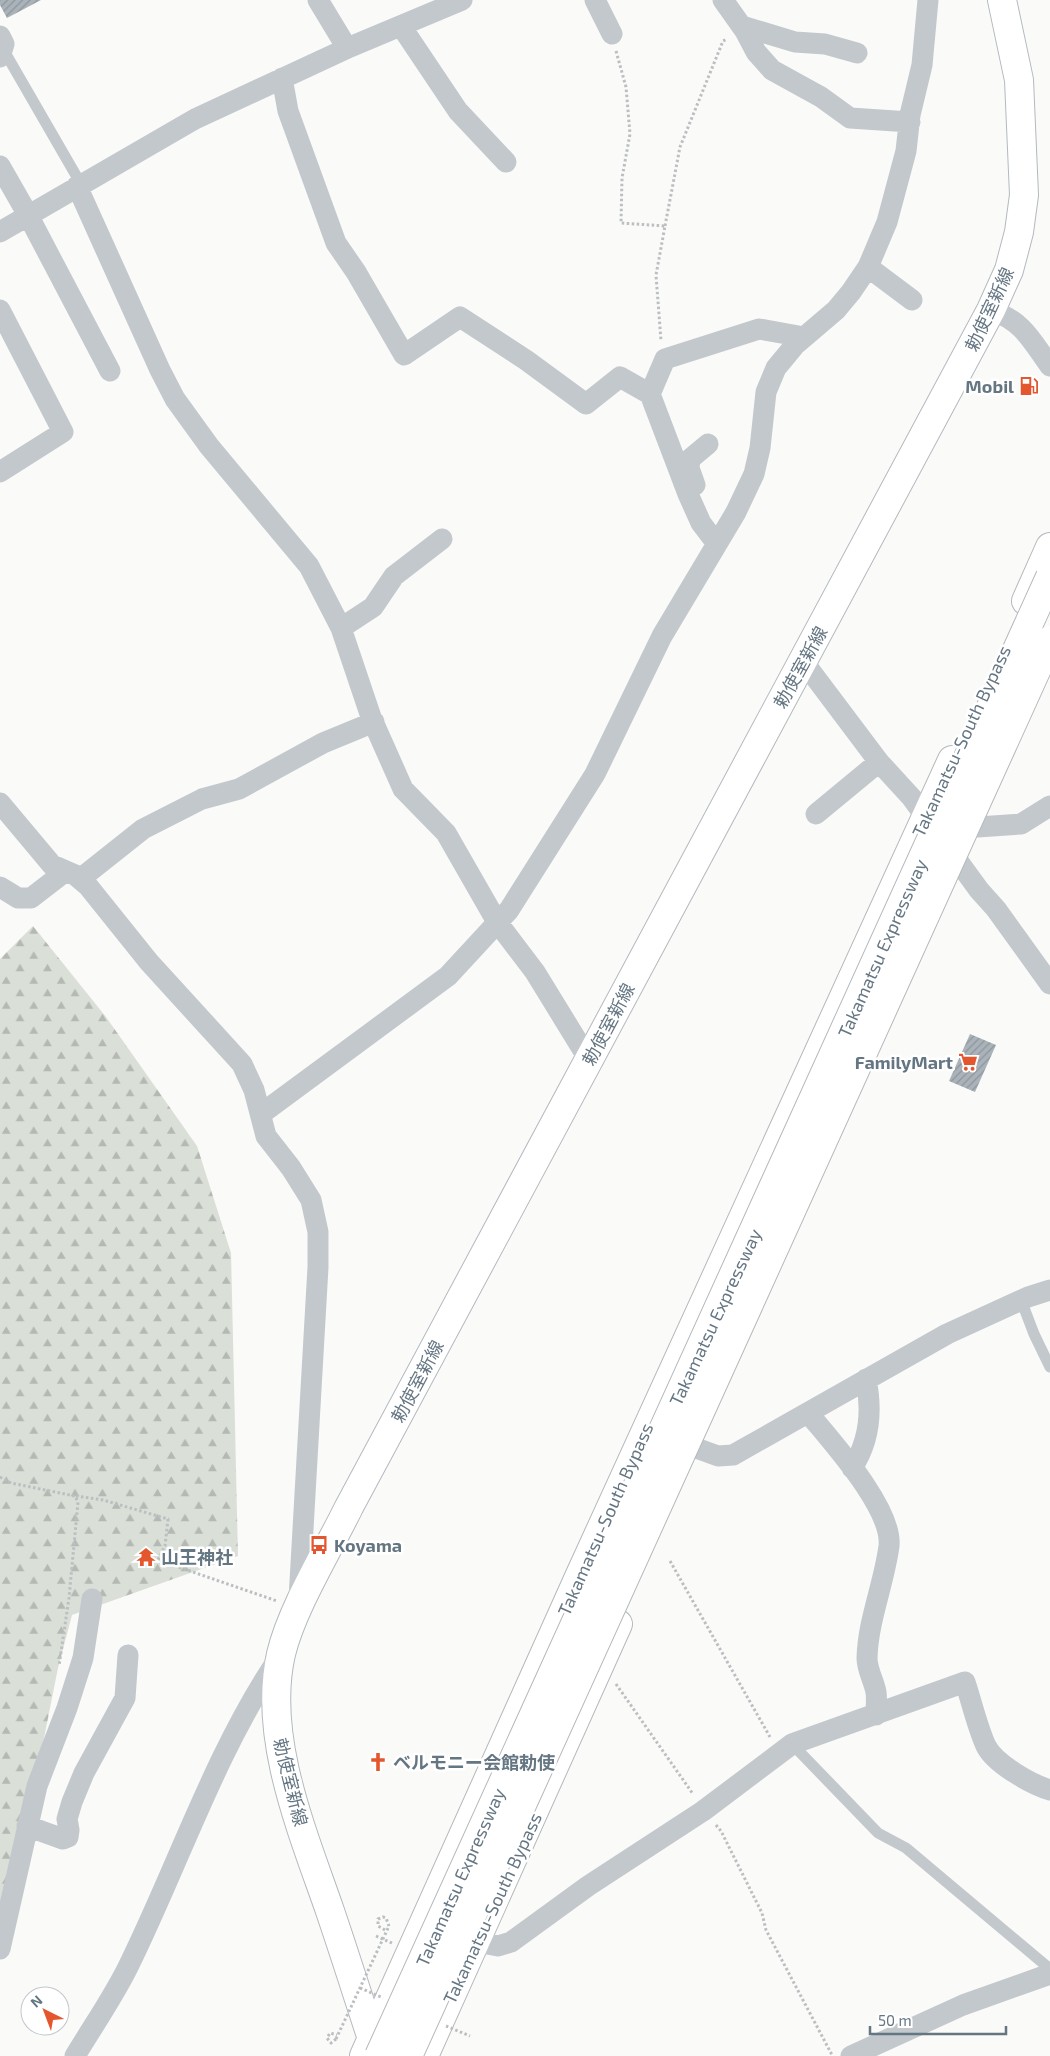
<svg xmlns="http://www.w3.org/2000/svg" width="1050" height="2056" font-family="'Exo 2','Noto Sans JP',sans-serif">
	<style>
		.forest { fill: url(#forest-firs) }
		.building { fill: url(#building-hatch) }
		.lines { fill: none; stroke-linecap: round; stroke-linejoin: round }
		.secondary-casing { stroke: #b3babf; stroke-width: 30 }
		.highway-casing { stroke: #b4b9bd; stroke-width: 30 }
		.path { stroke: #bbbfc2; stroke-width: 3; stroke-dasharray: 2.5 2.5; stroke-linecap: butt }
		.lane { stroke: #c3c8cc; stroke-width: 11 }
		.street { stroke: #c3c8cc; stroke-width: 21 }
		.secondary { stroke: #fff; stroke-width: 28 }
		.highway { stroke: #fff; stroke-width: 28 }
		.highway-bridge-casing { stroke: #b4b9bd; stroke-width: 30; stroke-linecap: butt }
		.path-bridge { stroke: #bbbfc2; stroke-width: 3; stroke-dasharray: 2.5 2.5; stroke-linecap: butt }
		.highway-bridge { stroke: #fff; stroke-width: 28 }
		.labels { text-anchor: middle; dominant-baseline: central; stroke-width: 5; stroke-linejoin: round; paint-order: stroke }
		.street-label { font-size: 18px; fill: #657683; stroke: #fff }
		.poi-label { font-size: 18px; font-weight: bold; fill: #657683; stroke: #fff; text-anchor: start }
	</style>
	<defs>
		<pattern id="forest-firs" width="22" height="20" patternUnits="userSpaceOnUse" patternTransform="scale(1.25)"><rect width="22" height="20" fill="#dadfd7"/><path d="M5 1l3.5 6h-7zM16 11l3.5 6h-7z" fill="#b4b9b4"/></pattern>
		<pattern id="building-hatch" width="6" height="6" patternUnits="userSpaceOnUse" patternTransform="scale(1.25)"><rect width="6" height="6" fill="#aab3b9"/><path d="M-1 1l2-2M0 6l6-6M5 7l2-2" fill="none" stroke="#8e969c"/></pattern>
	</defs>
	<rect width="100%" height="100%" fill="#fafaf8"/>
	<path class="forest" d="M33 926 106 1017 197 1146 231 1253 238 1556 72 1615 58 1668 0 1958V959Z"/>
	<path class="building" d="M0 0H41L7 18 0 5Z
		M970 1034 996 1045 975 1092 949 1081Z"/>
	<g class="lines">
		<g class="secondary-casing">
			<path id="secondary" d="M377 2054C361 2006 346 1958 330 1911 303 1833 262 1737 281 1654 292 1608 328 1550 349 1507L991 310 1009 270 1019 232 1024 195 1019 80 1002 0"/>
		</g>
		<g class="highway-casing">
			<path id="highway" d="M1026 601 1050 547
				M364 2056 579 1577 952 760
				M424 2056 618 1624"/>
		</g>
		<path class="path" d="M616 51 626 87 630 134 622 178 621 223 665 226 656 275 661 341
			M665 226 680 147 723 41 727 39
			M0 1477 11 1483 75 1496 78 1502 69 1598 59 1666
			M76 1496 103 1500 168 1519 165 1546 158 1560 277 1601
			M670 1561 770 1737
			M616 1684 693 1794
			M716 1825 721 1831 762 1913 766 1930 832 2055
			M385 1930 378 1926V1919L383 1917 386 1918 389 1926
			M376 1936 392 1943
			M336 2039 331 2043 327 2038 330 2033 337 2035"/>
		<path class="lane" d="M3 49 81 184
			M1021 1300 1034 1334 1050 1367
			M792 1744 878 1833 906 1848 1050 1969"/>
		<path class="street" d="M318 0 347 48
			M595 0 612 34
			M723 0 745 31 756 52 772 70 821 97 850 118 910 122
			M401 26 458 111 506 162
			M742 26 795 42 825 44 857 53
			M0 36 4 44 0 57
			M282 78 288 111 336 243 356 272 404 355 460 317 526 360 586 404 620 377 650 394 665 359 759 329 804 337
			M0 166 28 215 110 371
			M77 186 160 370 175 399 209 446 309 566 341 628 371 717 403 789 446 833 497 922 535 972 589 1060
			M0 232 195 119 350 47 462 0
			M868 267 912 300
			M0 310 63 432 0 472
			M991 310C1024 322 1031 340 1050 366
			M650 394 688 494 701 523 717 544
			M695 485 689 468 690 459 708 444
			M341 628 373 607 394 576 442 539
			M803 661 879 762 912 798 979 890 996 909 1050 984
			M0 803 52 865 75 875 88 886 149 962 242 1064 254 1090 266 1136 291 1168 311 1200 318 1232V1267L299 1599
			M816 814 879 762
			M978 827 1021 824 1050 806
			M80 879 143 829 202 799 239 789 323 743 374 722
			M0 887 18 898H31L66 871
			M261 1114 448 976 509 910 595 774 662 636 736 512 754 474 760 448 766 392 776 368 795 345 836 310 851 292 868 267 887 222 906 151 910 115 922 65 928 0
			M809 1414C832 1442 893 1509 889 1546 884 1584 868 1620 867 1658 867 1670 874 1681 876 1692 877 1699 876 1707 876 1715
			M696 1448 718 1456 733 1455 947 1334 1028 1297 1050 1290
			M852 1468C870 1441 872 1409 866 1379
			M27 1826 63 1839 68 1837 69 1830 67 1819 72 1802 84 1773 125 1698 128 1655
			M476 1942 498 1946 511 1942 588 1886 703 1811 792 1744 965 1682C972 1703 977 1726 986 1746 995 1764 1031 1784 1050 1790
			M0 1949 37 1786 67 1708 83 1658 92 1599
			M75 2056C93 2026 114 1996 129 1965 179 1863 215 1753 278 1659
			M851 2056 963 2005 1050 1974"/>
		<use href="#secondary" class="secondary"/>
		<use href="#highway" class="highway"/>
		<g class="highway-bridge-casing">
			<path id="highway-bridge" d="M379 2056 1050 577
				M408 2056 1050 640"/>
		</g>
		<path class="path-bridge" d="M360 1988 383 1998
			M446 2026 470 2036
			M336 2039 389 1926"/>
		<use href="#highway-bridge" class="highway-bridge"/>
	</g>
	<defs>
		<g id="fuel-bare" transform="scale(1.5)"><path d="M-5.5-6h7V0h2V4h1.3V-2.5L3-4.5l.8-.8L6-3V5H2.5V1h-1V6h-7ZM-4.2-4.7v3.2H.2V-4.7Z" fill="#e4572e" stroke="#fff" stroke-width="2.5" paint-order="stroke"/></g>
		<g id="supermarket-bare" transform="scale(1.5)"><path d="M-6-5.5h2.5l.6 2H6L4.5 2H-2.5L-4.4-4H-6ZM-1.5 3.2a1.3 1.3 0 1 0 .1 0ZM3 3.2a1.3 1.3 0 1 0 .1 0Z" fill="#e4572e" stroke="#fff" stroke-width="2.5" paint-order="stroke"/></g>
		<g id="bus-bare" transform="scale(1.5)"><path d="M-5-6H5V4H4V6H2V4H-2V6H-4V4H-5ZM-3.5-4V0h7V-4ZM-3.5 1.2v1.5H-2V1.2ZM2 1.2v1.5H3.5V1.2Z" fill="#e4572e" stroke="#fff" stroke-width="2.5" paint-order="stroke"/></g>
		<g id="temple-bare" transform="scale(1.5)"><path d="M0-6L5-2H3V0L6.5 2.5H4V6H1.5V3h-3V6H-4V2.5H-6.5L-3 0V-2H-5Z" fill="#e4572e" stroke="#fff" stroke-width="2.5" paint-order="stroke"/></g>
		<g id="church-bare" transform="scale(1.5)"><path d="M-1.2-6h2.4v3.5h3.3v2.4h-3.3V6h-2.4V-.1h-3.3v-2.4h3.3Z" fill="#e4572e" stroke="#fff" stroke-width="2.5" paint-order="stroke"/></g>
	</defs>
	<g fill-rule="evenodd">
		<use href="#fuel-bare" x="1029" y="386"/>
		<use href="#supermarket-bare" x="968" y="1062"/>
		<use href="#bus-bare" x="319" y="1545"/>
		<use href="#temple-bare" x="146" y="1557"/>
		<use href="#church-bare" x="378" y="1762"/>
	</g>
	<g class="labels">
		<g class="street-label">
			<text transform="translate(989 309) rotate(-65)">勅使室新線</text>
			<text transform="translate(800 667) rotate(-61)">勅使室新線</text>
			<text transform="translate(961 741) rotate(-65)">Takamatsu-South Bypass</text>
			<text transform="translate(882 948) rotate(-66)">Takamatsu Expressway</text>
			<text transform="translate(608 1024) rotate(-62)">勅使室新線</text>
			<text transform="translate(715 1317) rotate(-65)">Takamatsu Expressway</text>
			<text transform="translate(417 1381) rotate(-62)">勅使室新線</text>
			<text transform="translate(605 1519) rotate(-66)">Takamatsu-South Bypass</text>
			<text transform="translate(291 1782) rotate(76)">勅使室新線</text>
			<text transform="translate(460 1877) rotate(-66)">Takamatsu Expressway</text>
			<text transform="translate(492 1908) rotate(-65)">Takamatsu-South Bypass</text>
		</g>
		<g class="poi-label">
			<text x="1014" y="386" text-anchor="end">Mobil</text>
			<text x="953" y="1062" text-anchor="end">FamilyMart</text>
			<text x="334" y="1545">Koyama</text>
			<text x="161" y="1557">山王神社</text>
			<text x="393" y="1762">ベルモニー会館勅使</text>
		</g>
	</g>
	<g transform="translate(45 2011) rotate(318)"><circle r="24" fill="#ffffff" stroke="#c1c8cd"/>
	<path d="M0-4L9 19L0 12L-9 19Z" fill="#e4572e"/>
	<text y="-8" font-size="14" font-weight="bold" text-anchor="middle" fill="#657683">N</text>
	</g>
	<path d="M870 2026v8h136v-8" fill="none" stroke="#657683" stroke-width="2.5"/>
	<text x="878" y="2026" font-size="15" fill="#657683" stroke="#ffffff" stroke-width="4" paint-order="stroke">50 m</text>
</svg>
